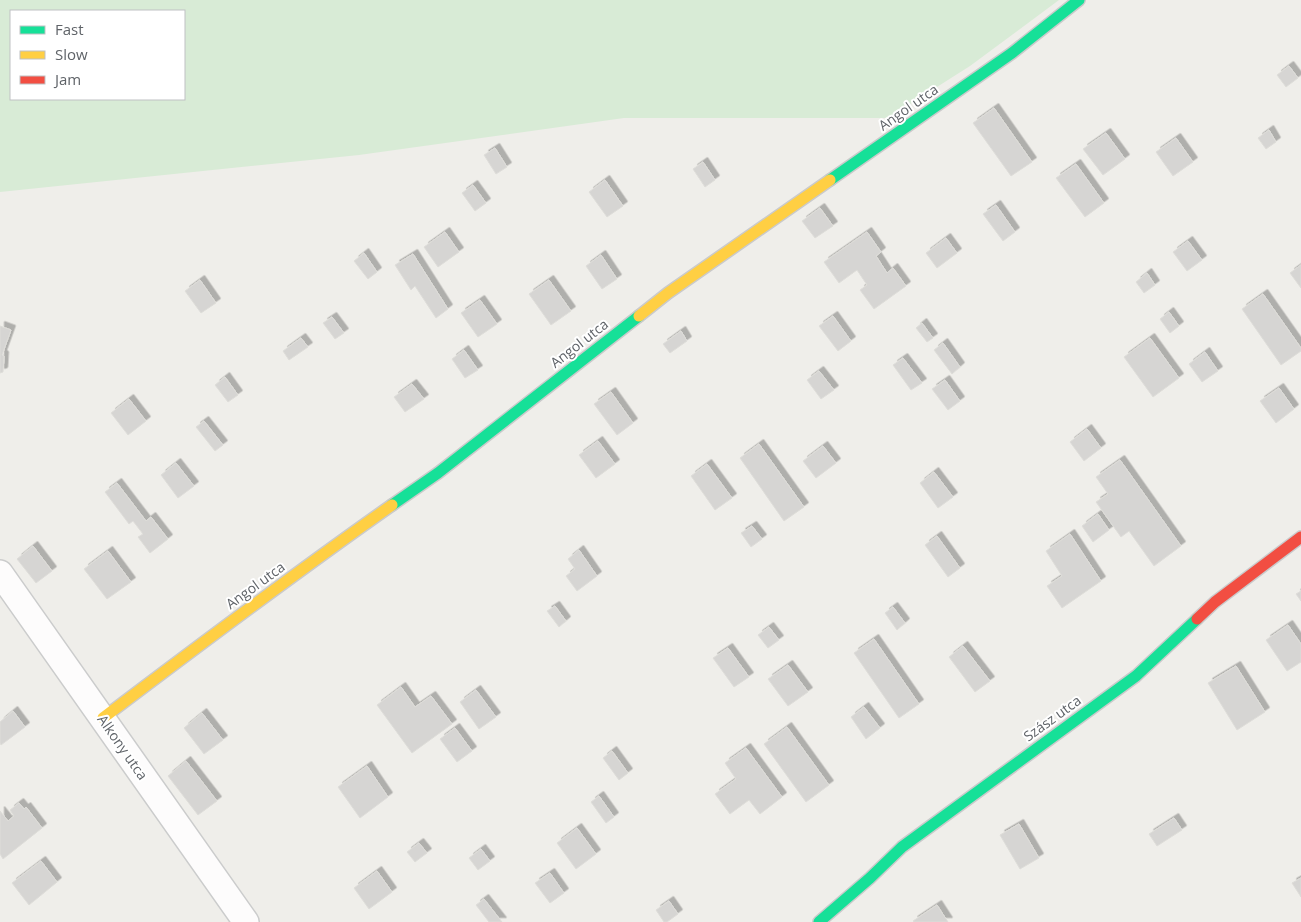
<svg xmlns="http://www.w3.org/2000/svg" width="1301" height="922" font-family="'Open Sans',sans-serif">
	<style>
		.green { fill: #d8ebd6; fill-rule: evenodd }
		.building { fill: #d6d5d3; stroke: #deddd9; filter: url(#shadow) }
		.lines { fill: none; stroke-linecap: round; stroke-linejoin: round }
		.street-casing { stroke: #cbcccc; stroke-width: 28 }
		.fast-casing { stroke: #cacacb; stroke-width: 14 }
		.slow-casing { stroke: #cacacb; stroke-width: 14 }
		.jam-casing { stroke: #cacacb; stroke-width: 14 }
		.street { stroke: #fdfcfc; stroke-width: 25 }
		.fast { stroke: #16e098; stroke-width: 11 }
		.slow { stroke: #ffcf43; stroke-width: 11 }
		.jam { stroke: #f24e42; stroke-width: 11 }
		.labels { text-anchor: middle; dominant-baseline: central; stroke-width: 4; stroke-linejoin: round; paint-order: stroke }
		.street-label { font-size: 14px; fill: #5f6368; stroke: #fff }
	</style>
	<defs>
		<filter id="shadow"><feDropShadow dx="4.5" dy="-4.5" stdDeviation="0" flood-color="#0004"/></filter>
	</defs>
	<rect width="100%" height="100%" fill="#efeeea"/>
	<path class="green" d="M0 0H1059L970 66 888 118H624L359 155 0 192ZM11 11H184V99H11Z"/>
	<path class="building" d="M1289 66 1298 78 1286 87 1277 75Z
		M994 108 1032 162 1011 176 973 123Z
		M1269 130 1276 142 1266 149 1258 138Z
		M1106 133 1125 159 1103 175 1083 149Z
		M1176 138 1193 162 1173 176 1156 152Z
		M495 148 507 167 496 174 484 155Z
		M703 162 715 180 705 187 693 169Z
		M1076 164 1104 203 1085 217 1056 178Z
		M605 180 623 206 607 217 589 192Z
		M473 185 486 203 475 211 462 193Z
		M996 205 1015 232 1003 241 983 214Z
		M820 208 833 226 815 238 802 221Z
		M445 232 459 252 438 267 424 247Z
		M867 232 881 252 876 256 887 273 893 268 906 286 874 309 860 290 867 285 857 270 839 283 824 262Z
		M946 238 957 253 937 268 926 253Z
		M1188 241 1202 260 1187 271 1173 252Z
		M364 253 377 272 368 279 354 261Z
		M413 254 448 309 436 318 415 286 411 290 395 265Z
		M601 255 617 279 602 289 586 266Z
		M1301 265V288L1290 273Z
		M1147 273 1155 285 1144 293 1136 282Z
		M200 280 216 303 201 313 185 291Z
		M549 280 571 311 551 325 529 294Z
		M1263 294 1301 348V351L1281 365 1242 309Z
		M480 300 497 324 478 337 461 313Z
		M1169 312 1179 326 1170 333 1160 319Z
		M833 316 851 341 838 351 819 326Z
		M332 317 344 333 335 339 323 323Z
		M922 323 933 338 927 342 916 328Z
		M0 326 11 330 2 355 4 356 3 372 0 373Z
		M681 331 687 341 670 353 663 344Z
		M301 338 308 347 289 360 283 351Z
		M1150 338 1179 378 1153 397 1124 357Z
		M943 343 960 367 952 374 934 350Z
		M464 350 478 370 465 378 452 359Z
		M1205 352 1218 371 1202 382 1189 364Z
		M903 358 922 383 911 390 893 365Z
		M819 371 834 390 821 399 807 380Z
		M225 377 238 395 228 402 215 385Z
		M945 380 960 401 948 410 932 389Z
		M412 384 424 399 405 412 394 397Z
		M1279 388 1294 409 1276 423 1260 401Z
		M611 392 633 423 617 435 594 404Z
		M129 399 146 421 128 435 111 413Z
		M204 421 223 445 215 451 196 427Z
		M1087 429 1101 448 1084 461 1070 442Z
		M598 441 615 464 596 478 579 455Z
		M759 444 804 507 784 521 740 458Z
		M823 446 836 463 816 478 803 461Z
		M1120 460 1181 546 1154 566 1129 531 1121 537 1096 502 1108 494 1096 477Z
		M176 463 194 486 178 498 161 475Z
		M707 464 732 498 715 510 691 476Z
		M934 472 953 497 938 508 920 483Z
		M117 483 146 521 151 517 168 539 150 553 138 537 143 534 133 521 129 524 105 492Z
		M1098 514 1109 530 1093 542 1082 526Z
		M752 526 762 539 751 547 741 533Z
		M1070 534 1101 581 1062 608 1047 586 1062 576 1046 551Z
		M937 536 960 568 948 577 925 545Z
		M33 546 52 571 36 583 17 559Z
		M579 550 597 576 577 591 566 576 575 569 568 559Z
		M108 551 131 582 107 599 84 569Z
		M1301 591V601L1296 594Z
		M555 606 566 621 559 627 547 611Z
		M893 607 905 623 897 630 885 613Z
		M1288 625 1301 644V662L1287 671 1266 640Z
		M769 627 779 640 768 648 758 635Z
		M874 639 919 704 899 718 854 653Z
		M963 646 990 681 975 692 949 657Z
		M728 648 749 677 734 687 713 658Z
		M788 665 808 692 788 706 768 679Z
		M1236 666 1265 712 1237 730 1208 683Z
		M401 687 415 707 431 696 452 724 412 753 377 705Z
		M476 690 496 717 479 729 460 702Z
		M864 707 880 728 866 739 851 717Z
		M13 711 25 727 1 745 0 743V722Z
		M202 713 223 740 204 754 184 728Z
		M787 727 829 785 806 802 764 744Z
		M455 728 472 751 457 762 440 739Z
		M746 748 782 797 760 814 749 800 730 814 715 794 736 779 725 763Z
		M612 751 628 773 619 780 603 758Z
		M186 761 217 801 198 815 168 776Z
		M367 766 388 797 360 818 338 787Z
		M599 796 614 817 606 823 591 802Z
		M19 803 24 809 26 807 42 828 3 859 0 854V811L8 821 14 816 10 810Z
		M1174 818 1182 830 1157 846 1149 834Z
		M1019 824 1039 858 1020 869 1000 835Z
		M577 828 596 854 576 869 557 843Z
		M419 843 427 853 415 862 407 852Z
		M481 849 490 861 478 870 469 858Z
		M41 861 57 882 29 905 12 883Z
		M377 871 392 892 369 909 354 888Z
		M550 873 564 893 550 903 535 883Z
		M1301 878V897L1292 883Z
		M484 899 502 922H489L476 905Z
		M669 901 678 914 667 922H664L656 910Z
		M937 905 948 922H914L913 921Z"/>
	<g class="lines">
		<g class="street-casing">
			<path id="street" d="M0 573 246 922"/>
		</g>
		<g class="fast-casing">
			<path id="fast" d="M830 180 1012 53 1079 0
				M392 505 438 473 639 316
				M819 922 870 878 902 847 1136 676 1197 619"/>
		</g>
		<g class="slow-casing">
			<path id="slow" d="M639 316 668 293 830 180
				M103 718C198 646 294 574 392 505"/>
		</g>
		<g class="jam-casing">
			<path id="jam" d="M1197 619 1215 602 1301 537"/>
		</g>
		<use href="#street" class="street"/>
		<use href="#fast" class="fast"/>
		<use href="#slow" class="slow"/>
		<use href="#jam" class="jam"/>
	</g>
	<g class="labels">
		<g class="street-label">
			<text transform="translate(908 107) rotate(-35)">Angol utca</text>
			<text transform="translate(579 343) rotate(-38)">Angol utca</text>
			<text transform="translate(255 585) rotate(-36)">Angol utca</text>
			<text transform="translate(1052 718) rotate(-36)">Szász utca</text>
			<text transform="translate(123 747) rotate(55)">Alkony utca</text>
		</g>
	</g>
	<rect x="10" y="10" width="175" height="90" fill="#ffffff" stroke="#bfc1c3"/>
	<rect x="20" y="26" width="25" height="8" fill="#16e098" stroke="#bfc1c3"/>
	<text x="55" y="35" font-size="15" fill="#5f6368">Fast</text>
	<rect x="20" y="51" width="25" height="8" fill="#ffcf43" stroke="#bfc1c3"/>
	<text x="55" y="60" font-size="15" fill="#5f6368">Slow</text>
	<rect x="20" y="76" width="25" height="8" fill="#f24e42" stroke="#bfc1c3"/>
	<text x="55" y="85" font-size="15" fill="#5f6368">Jam</text>
</svg>
